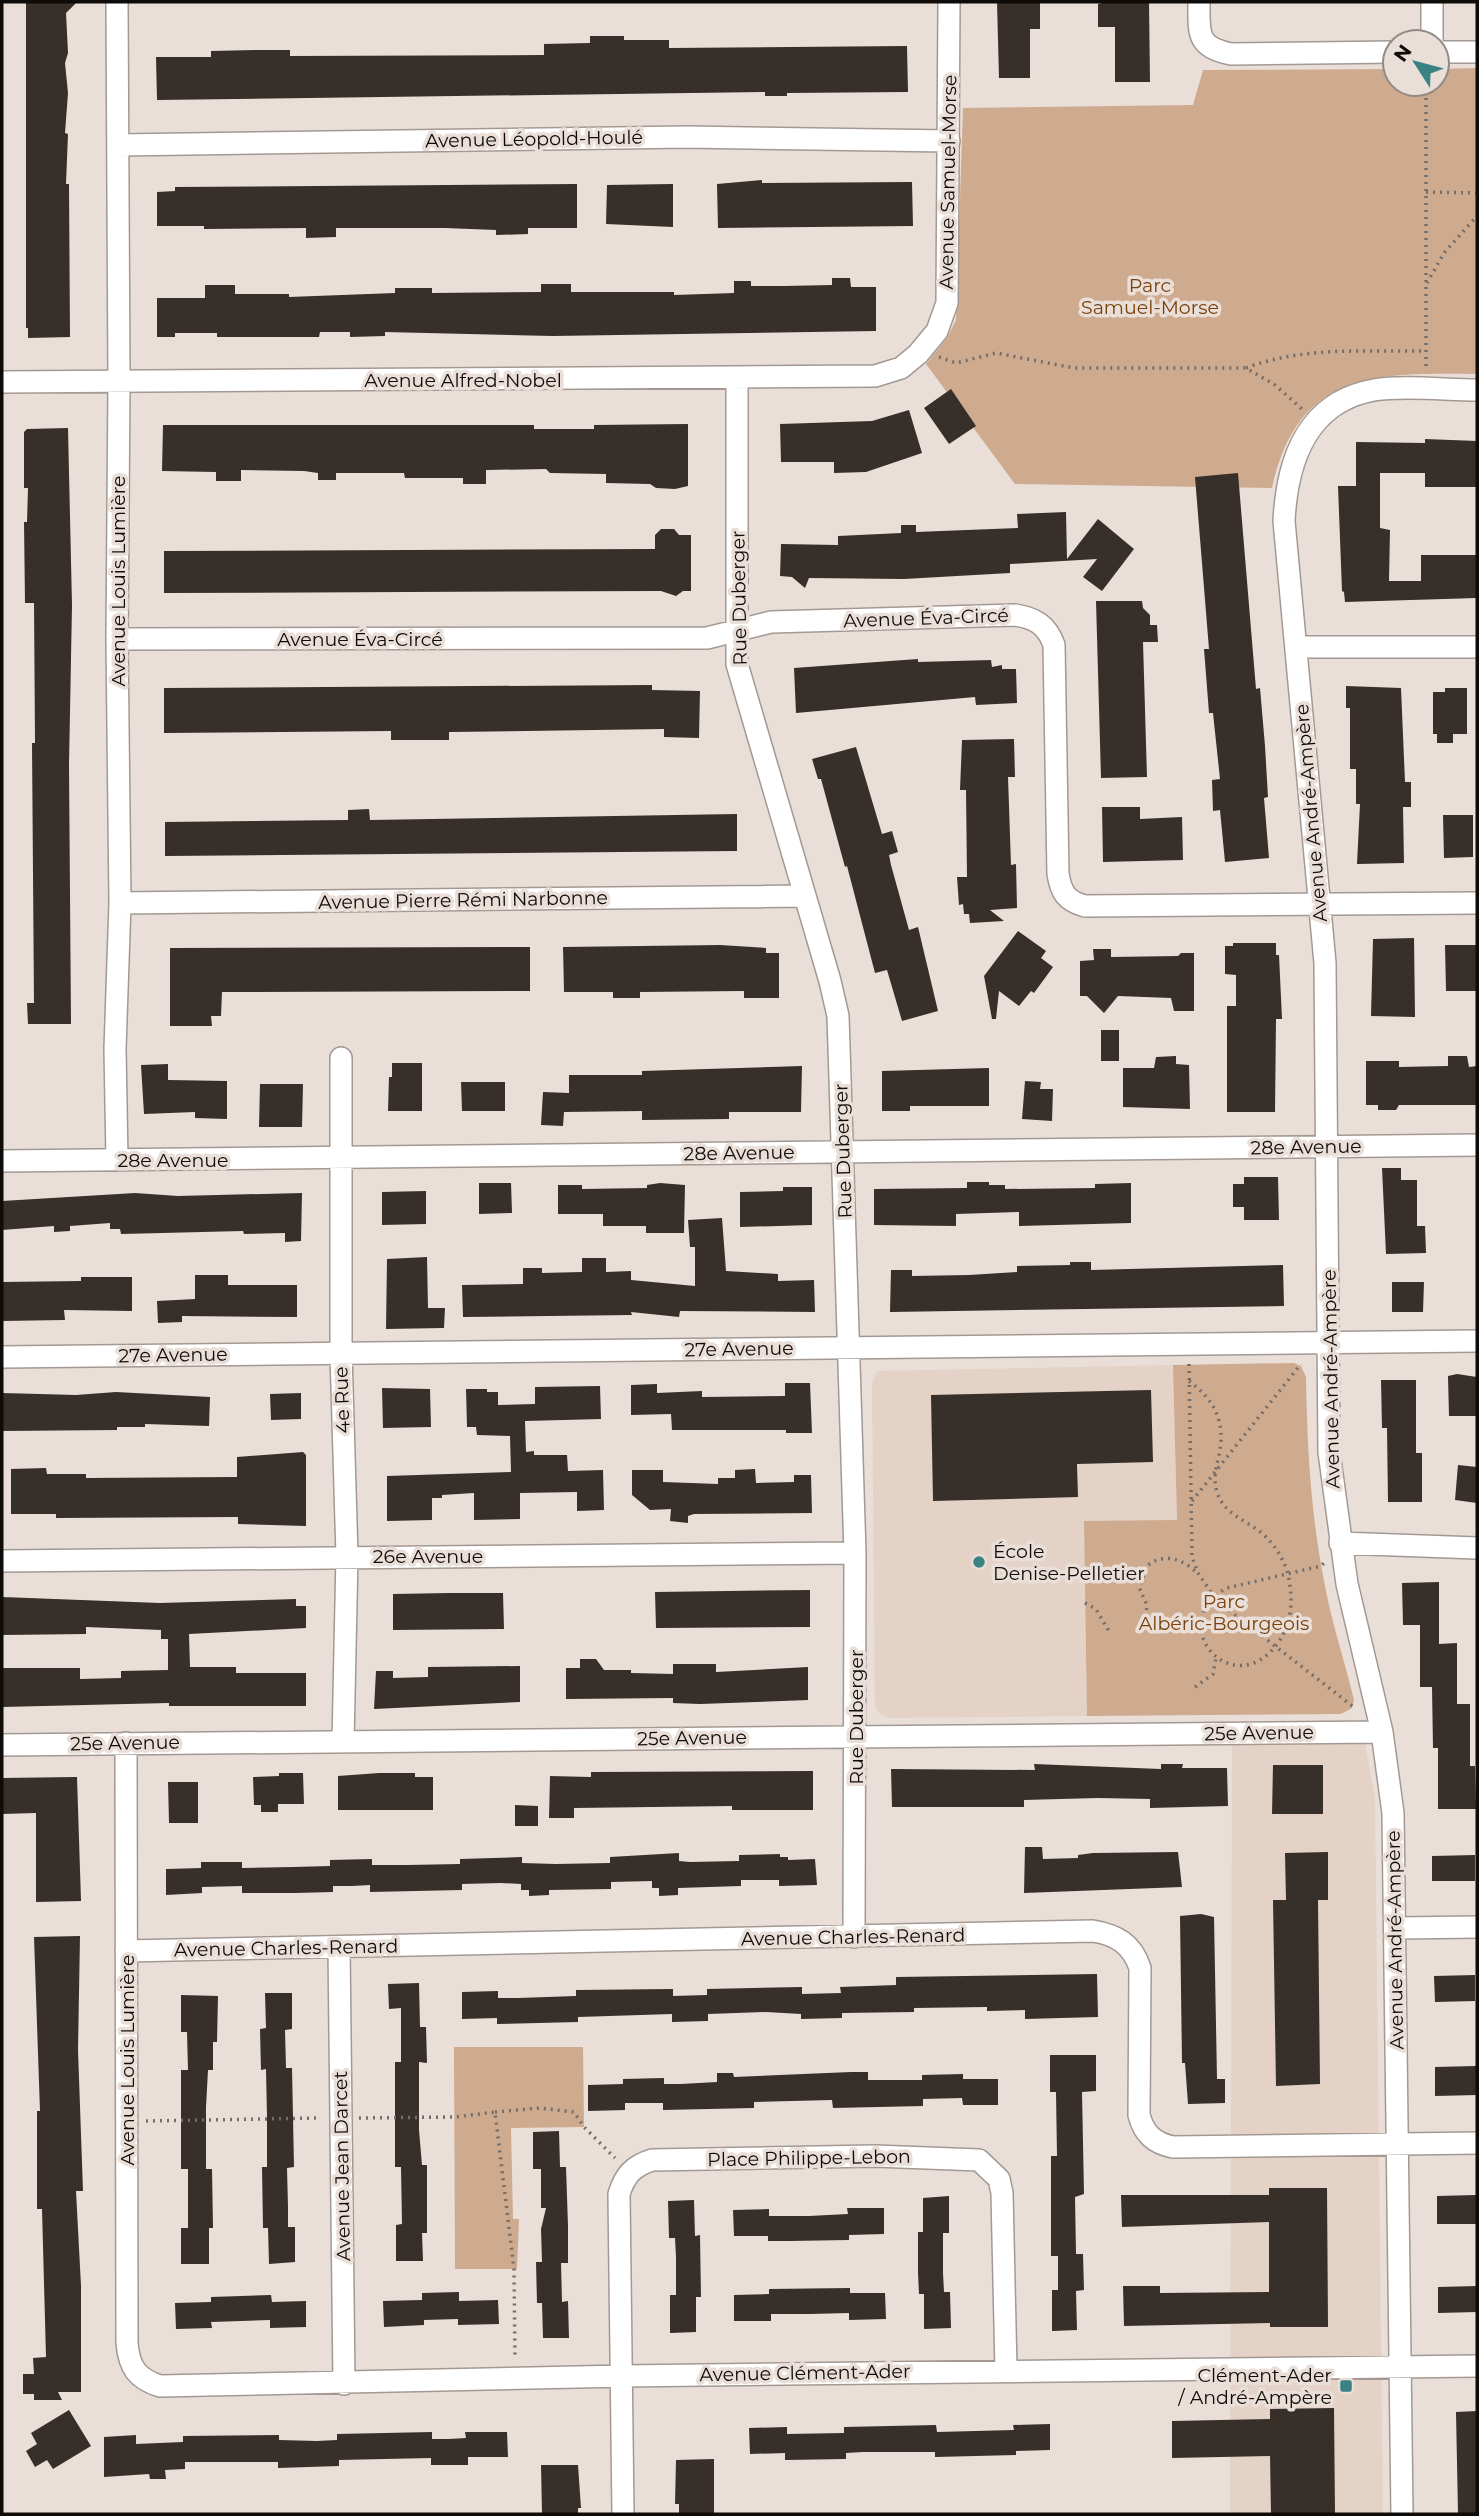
<svg xmlns="http://www.w3.org/2000/svg" width="1479" height="2516" font-family="Montserrat,sans-serif">
	<style>
		.built { fill: #e3d2c5 }
		.green { fill: #ceaa8f }
		.building { fill: #372f29 }
		.lines { fill: none; stroke-linecap: round; stroke-linejoin: round }
		.minor-casing { stroke: #a39992; stroke-width: 24 }
		.path { stroke: #746d68; stroke-width: 3.5; stroke-dasharray: 2 5; stroke-linecap: butt }
		.minor { stroke: #fff; stroke-width: 21 }
		.poi-dot { fill: #3b8382; stroke: #eadfd8; stroke-width: 2.5 }
		.labels { text-anchor: middle; dominant-baseline: central; stroke-width: 7; stroke-linejoin: round; paint-order: stroke }
		.street-label { font-size: 19px; fill: #0e0b08; stroke: #eadfd8 }
		.park-label { font-size: 19px; fill: #79420c; stroke: #eadfd8 }
		.poi-label { font-size: 19px; fill: #0e0b08; stroke: #eadfd8; text-anchor: start }
	</style>
	<rect width="100%" height="100%" fill="#eadfd8"/>
	<path class="built" d="M1173 1365 1177 1521H1084L1087 1716 888 1718 879 1713 875 1706 872 1384 877 1371Z
		M1365 1742 1375 1799 1383 2514H1230L1232 1744Z"/>
	<path class="green" d="M1477 68V374C1376 373 1298 370 1272 488L1015 484 926 364 947 338 956 320 963 108 1193 105 1203 70 1395 69V84H1437V69Z
		M1294 1363 1301 1366 1306 1377C1307 1447 1311 1517 1325 1586 1332 1624 1345 1662 1354 1700L1352 1708 1341 1714 1087 1716 1084 1521 1177 1520 1173 1365Z
		M454 2047H583L584 2127 511 2128 513 2219H519L517 2269H455Z"/>
	<path class="building" d="M26 2H77L66 13 68 53 65 63 68 93 65 133 68 134 66 184H69L70 337 28 338V328H26Z
		M997 2H1040V29H1030V78H999Z
		M1106 2H1149L1150 82H1115V27H1098V4Z
		M590 36H624V40H669V48L907 46 908 92 787 93V96H765V92L157 100 156 57H211V51L255 50H290V56L544 55V44L590 43Z
		M762 180V183L912 182 913 226 718 228 717 184Z
		M577 184V228H528V234L496 235V230L445 228H336V237L306 238V228L204 229V226H157V192L175 191V187Z
		M673 184V227L606 224 607 185Z
		M832 278H850L851 287H876V331L553 336 385 332V336L350 337V332H320L319 337H217V333H175V337H157V298H205V285H235V294H289V297L395 293V288H432V293L541 292V284H571V292H674V295L734 293V281H751V286H784L832 285Z
		M951 389 976 426 949 444 924 408Z
		M909 410 922 453 866 472 834 473V462H781L780 424 872 421Z
		M688 424V486L675 489 656 488 650 484 606 483V474L550 473 546 469 486 470V484H463V478H405L404 473H336V480H318V473L304 471 241 470V481H216V472L162 471 163 425H534V429H594V425Z
		M68 428 72 605 69 765 71 1024H28L27 1003H34L32 743H35L34 603H25L24 522H27L28 488H24V432L27 429Z
		M1425 439 1477 441V487H1425V473H1380V528L1390 530 1389 581H1421V555H1477V598L1345 602 1344 592 1342 591 1338 486H1356V442L1425 443Z
		M1238 473 1256 689 1260 688 1265 746 1268 797 1264 798 1269 858 1225 862 1220 810 1213 811 1212 780 1220 779 1213 713H1209L1204 649H1209L1195 477Z
		M1066 512 1067 559 1098 519 1134 549 1102 591 1083 577 1097 559 1010 564V573L904 579 809 578 805 588 792 577 780 576 781 544 838 545V536L901 533V525H916V532L1018 528 1017 514Z
		M661 529H674L679 535H691V591H683L676 596 661 591 164 593V551L655 549V535Z
		M1096 601H1142L1143 608 1150 615V625H1157L1158 642H1143L1147 777 1101 778Z
		M918 659V662L991 660 992 667 1002 665V669H1016L1017 703 976 705 975 697 796 713 794 668Z
		M652 685V690L700 691 699 738 664 737V729L449 732V740H391V731L164 733V688Z
		M1346 686 1401 688 1405 782H1411V807H1403L1404 863 1357 864 1360 804H1356V769H1350V708H1346Z
		M1445 688H1467V734H1453V743H1437V734H1433V692H1445Z
		M1014 739 1015 777H1008L1011 865 1016 864 1017 908 990 910 1004 921 970 923 969 914H964L963 904 959 905 957 877H967L966 790H960L962 740Z
		M856 747 882 834 892 831 898 852 889 855 891 865 909 930 918 927 938 1011 902 1021 887 970 875 973 847 866 845 867 821 779H818L812 759Z
		M1102 807H1140V819L1182 817 1183 860 1103 862Z
		M369 809 370 820 737 814V851L165 856V822L348 820V810Z
		M1443 815H1473V857L1444 858Z
		M1018 931 1046 951 1041 958 1053 967 1034 993 1031 991 1019 1006 999 991 996 1019H992L984 976Z
		M1414 938 1415 1017 1371 1016 1373 939Z
		M1233 943H1276V955H1279L1282 1019H1276L1275 1112H1227V1006H1236V975L1225 974V946H1233Z
		M720 945 766 948V953H779V998H744V991L640 992V998H613V992H564L563 947Z
		M1445 945H1477V991H1446Z
		M530 947V991L222 992 221 1016H211L212 1026H170V948Z
		M1093 949H1111V957L1178 956 1181 953H1194V1011H1174L1171 998 1118 996 1104 1013 1087 996H1080V961L1094 960Z
		M1101 1030H1119V1061H1101Z
		M1176 1056V1064L1189 1065 1190 1109 1123 1107V1068H1154L1156 1057Z
		M1448 1056H1467L1469 1067 1477 1066V1105H1399L1396 1110H1378V1105H1366V1061H1399V1067L1448 1066Z
		M392 1063H422V1111H388L389 1077H392Z
		M168 1064V1080L227 1081V1119L195 1118V1112L144 1114 141 1065Z
		M802 1066 801 1112H729V1119L642 1120V1111L564 1112 563 1126 541 1125 543 1092 569 1093V1075H642V1071Z
		M989 1068V1106H910V1111H882V1071Z
		M1025 1081 1041 1082 1040 1089H1053L1052 1121 1022 1119Z
		M461 1082H505V1111H462Z
		M260 1084H303L302 1127H259Z
		M1382 1168H1401V1180H1417V1226H1425L1426 1253 1386 1254Z
		M1244 1177H1278L1279 1220H1244V1207H1233V1184H1244Z
		M967 1182H989V1185H1005V1189L1095 1188V1184L1131 1183V1223L1019 1226V1212L956 1214V1226L874 1225V1189L967 1188Z
		M479 1183H511L512 1213 479 1214Z
		M660 1183 685 1185 684 1233H646V1226H603V1214H558V1185H582V1189L647 1188V1185Z
		M783 1187H812V1225L740 1227V1192L783 1191Z
		M426 1191V1224L382 1225V1192Z
		M135 1193 178 1196 302 1193 301 1241 285 1242V1233L244 1234 243 1231 121 1234 120 1229H110V1223L70 1226V1231L54 1232V1226L2 1230V1201Z
		M722 1218 726 1271 778 1274V1281L814 1280 815 1312 680 1311 679 1317 631 1312 632 1315 463 1317 462 1285 523 1284V1268H542V1273L582 1272V1258H606V1272L631 1271V1280L695 1286V1247H690L688 1220Z
		M427 1257 428 1308H445L444 1328 386 1329 387 1259Z
		M1070 1262H1091V1270L1283 1265 1284 1306 890 1312 891 1270H912V1276L969 1275 1017 1272V1266L1070 1265Z
		M195 1275H228V1285H297V1317L182 1316V1322L158 1323 157 1301 195 1299Z
		M81 1277H132V1311L64 1310 65 1320 2 1321V1282L81 1281Z
		M1392 1282H1424L1423 1312H1392Z
		M1457 1374 1477 1377V1416H1449L1448 1376Z
		M1381 1380H1416V1453H1422V1502H1388L1387 1428H1382Z
		M785 1383H810L812 1433H786V1430H672L671 1414 631 1415V1385L657 1384V1393L702 1391V1397L785 1396Z
		M600 1386 601 1419 525 1421 526 1452 534 1451V1455H567L568 1471 603 1470 604 1510 577 1511V1492L520 1493V1519L474 1520V1493L442 1495V1498H432V1520L387 1521V1476L511 1472 510 1436 477 1435 476 1427H467L466 1389H487V1392H498V1405L535 1404V1387Z
		M382 1388 430 1389 431 1427 383 1428Z
		M1151 1390 1153 1462 1077 1464 1078 1497 933 1501 931 1395Z
		M116 1392 210 1397 209 1426 145 1424V1427H117V1430L2 1431V1393L76 1395Z
		M301 1393V1419L271 1420 270 1394Z
		M303 1452 306 1455V1526L238 1524V1517L56 1518V1514H11V1469L46 1468 47 1474H86V1478L237 1477V1457Z
		M1458 1465 1477 1467V1503L1455 1500Z
		M755 1469 756 1483 794 1482V1475H811L812 1513 694 1514 688 1516V1523L670 1521 671 1509 650 1510 632 1495V1470H663V1482L718 1484V1478H735V1470Z
		M1439 1582V1644L1457 1643V1704H1470V1766H1475L1476 1809H1438V1748H1433L1432 1687H1420V1625H1403L1402 1583Z
		M810 1590V1627L656 1628 655 1592Z
		M450 1593H503L504 1629 393 1630V1594Z
		M2 1597 160 1603 296 1599V1606H306V1628L189 1634 190 1667H236V1673H306V1706H169V1703L2 1707V1668H80V1679L121 1678V1671L168 1670V1639H161V1630L86 1627V1634L2 1635Z
		M580 1659H596L604 1670H631V1673L673 1674V1664H716V1672L808 1667V1700L700 1704 673 1703V1698L566 1699V1668H580Z
		M520 1666V1702L374 1709 376 1671H393V1678L428 1677V1667Z
		M1034 1764 1161 1769V1764H1183L1182 1768H1227L1228 1806 1150 1808V1799L1098 1798 1024 1800V1807H892L891 1769 1035 1770Z
		M1273 1765H1323V1814H1272Z
		M813 1771V1810H732V1806L574 1808V1818H549L550 1776 591 1777V1772Z
		M279 1773H303L304 1804H278V1812H261V1805H254L253 1777 279 1776Z
		M379 1773H415V1777H433V1810H338V1776Z
		M77 1777 81 1901 36 1902V1813L2 1814V1778Z
		M168 1782H198V1823H169Z
		M515 1805 538 1806V1826H515Z
		M1025 1847H1042L1043 1859 1078 1858V1855L1093 1853 1178 1852 1182 1887 1024 1893Z
		M1328 1852V1900H1318L1320 2084 1276 2086 1273 1900H1286L1285 1853Z
		M679 1853V1861L690 1862 739 1861V1855L780 1854V1857H788V1860L815 1859 817 1885 779 1886V1880H741V1886L678 1888V1895L659 1896V1888H652V1881L611 1882V1889L549 1890V1895L529 1896V1890H521V1884L501 1883 462 1884V1890L370 1892V1885L352 1886H333V1892L295 1893H242V1886L202 1887V1893L166 1895V1869L201 1868V1862H242V1868L293 1867 330 1866V1860L372 1859V1865H407L460 1864V1859L522 1857V1863L556 1864 610 1863V1857Z
		M1475 1855V1881H1432V1856Z
		M1201 1914 1214 1917 1217 2079H1225V2103L1188 2104 1185 2063H1182L1180 1916Z
		M80 1936 78 2050 83 2191H76L81 2286V2392H58L62 2400H34V2394H23V2374H34L33 2358 46 2357 42 2209H37V2111H40L34 1937Z
		M1097 1974 1098 2017 1025 2019V2010L987 2011V2007L914 2008V2012L842 2013V2018L801 2019V2014L766 2012 708 2014V2021L672 2022V2014L578 2017V2022L538 2023 497 2024V2018L462 2019V1992L498 1991V1998H518L576 1996V1990L673 1989V1996L707 1995V1989L802 1987V1994L841 1993 840 1987 896 1985V1977Z
		M1475 1975V2001L1435 2002 1434 1976Z
		M419 1983 420 2027H426L427 2063 419 2062V2130L422 2165H427V2233H422L423 2261H396V2225L402 2224 401 2167H395V2062H401V2008L389 2009 388 1984Z
		M265 1993H292V2029L285 2030 286 2068H292L294 2167 287 2168 288 2207V2227H295V2262L269 2264 268 2228H263L262 2167H267V2117L266 2069 261 2070 260 2029 266 2028Z
		M181 1995 218 1996 217 2042H213V2070H208L206 2107V2169H212L213 2228H209V2264H181V2228H188V2169H181V2070H188L187 2032H181Z
		M1050 2055H1096V2091L1082 2092 1084 2194 1075 2197 1076 2254H1083L1084 2290 1076 2291 1077 2330 1052 2331V2290H1058V2256H1051V2156H1057L1056 2092H1050Z
		M1476 2066 1477 2095 1435 2096V2067Z
		M851 2072H868V2080H922V2075L963 2074V2079H998V2105H963L962 2098 923 2099V2106L833 2108 832 2100 754 2102V2108L663 2110V2103H625V2110L588 2111V2085L623 2084V2079L664 2078V2084H681L717 2082V2073H733L734 2077Z
		M559 2131 560 2167H566L568 2226V2263H561L562 2302 568 2301 569 2338H543L542 2303H537L536 2262H542L541 2229 546 2208H541V2169H533V2132Z
		M1269 2188H1327L1328 2327H1270V2323L1124 2326 1123 2286H1160V2293L1269 2292V2222L1122 2227 1121 2195H1269Z
		M1476 2195 1477 2224H1437V2196Z
		M949 2196V2233H943V2273L944 2292H950L951 2328 924 2329V2294H919L918 2273V2232H923V2198Z
		M694 2200 695 2236 700 2235 701 2297H696V2332L670 2333V2295H676V2257L675 2238H669L668 2201Z
		M847 2208H884V2234L849 2235V2240L789 2241H768V2236H734L733 2210 769 2209V2216H809L848 2214Z
		M1477 2286V2312L1438 2313V2287Z
		M850 2288V2293H885L886 2319 849 2320V2313L810 2314H771V2321H734V2295L769 2294V2289Z
		M459 2292V2301L498 2300 499 2324 458 2325V2319L424 2320V2325L384 2327 383 2301 422 2300V2293Z
		M271 2295 272 2302 306 2301V2327L270 2328V2320L211 2322 212 2328 176 2329 175 2303 211 2302V2297Z
		M1334 2408 1335 2514H1271L1270 2456 1172 2458V2421L1270 2419V2409Z
		M69 2410 91 2446 53 2469 47 2460 35 2467 26 2451 37 2444 31 2433Z
		M1477 2411V2514H1458L1456 2412Z
		M1050 2424V2450L1016 2451V2455L935 2457V2452H863L846 2453V2459L785 2460V2453L750 2454 749 2428 787 2427V2434L844 2433V2427L936 2425 937 2432 1014 2430 1013 2425Z
		M432 2432V2439H449L466 2438 465 2432H507L508 2457H468V2465H431V2458L339 2460V2466L278 2468V2462H185V2469L165 2470 166 2479H150L149 2474 104 2477V2437L136 2435V2444L183 2442V2436L279 2435V2440L317 2441 337 2440V2434Z
		M714 2459V2514H679V2504H675L676 2460Z
		M541 2465H578L581 2508H578V2514H542Z"/>
	<g class="lines">
		<g class="minor-casing">
			<path id="minor" d="M1199 2C1199 33 1196 47 1231 54L1395 52
				M1432 2V42
				M1437 52H1477
				M119 145 687 137 949 141
				M737 379V664L830 981 838 1016 855 1553 854 1937
				M2 382 875 376 901 368 918 354 937 331 947 303 949 2
				M117 639 707 638 771 622 1015 615C1035 618 1047 625 1054 645L1058 874C1061 892 1066 901 1085 906L1477 903
				M1298 647H1477
				M120 903 805 896
				M341 1058V1353L347 1556 343 1742
				M117 1160 115 1049 120 903 117 639 119 382 117 2
				M2 1161 1477 1145
				M2 1357 1477 1341
				M1340 1543 1477 1548
				M2 1561 855 1553
				M126 1743 127 2343C129 2367 137 2379 160 2386L623 2376 1477 2366
				M2 1745 1382 1732
				M1397 1928 1477 1927
				M339 1947 344 2384
				M126 1951 1093 1931C1117 1935 1132 1944 1140 1968L1139 2115C1144 2134 1154 2143 1173 2147L1477 2143
				M623 2514 619 2194C625 2175 633 2166 652 2160L875 2156 979 2160 999 2179 1002 2193 1006 2370
				M1402 2514 1393 1813 1382 1732 1347 1584 1329 1452 1325 963 1284 521C1287 462 1306 402 1374 390 1404 385 1446 390 1477 390"/>
		</g>
		<path class="path" d="M1426 84V370
			M1426 192 1477 193
			M1427 283 1444 253 1477 216
			M939 357 956 363 996 353 1074 368H1246L1275 385 1302 409
			M1246 368C1304 346 1365 352 1426 351
			M1189 1364 1192 1557 1198 1573 1217 1601 1355 1708
			M1189 1381C1215 1400 1226 1423 1219 1455 1216 1468 1213 1479 1217 1492 1224 1515 1247 1520 1264 1535 1275 1545 1281 1556 1287 1570 1293 1596 1294 1620 1278 1643 1233 1705 1162 1623 1227 1588L1321 1566 1324 1563
			M1192 1501 1301 1364
			M1085 1603 1096 1609 1110 1633
			M1146 1617 1147 1605 1139 1587 1147 1566C1163 1553 1181 1558 1195 1571
			M1195 1687 1213 1674 1216 1658
			M495 2112 539 2108 574 2112 584 2127 615 2158
			M359 2118 455 2117 495 2112 514 2269 515 2359
			M146 2121 320 2118"/>
		<use href="#minor" class="minor"/>
	</g>
	<g class="poi-dot">
		<circle cx="979" cy="1562" r="7"/>
		<rect x="1339" y="2379" width="14" height="14" rx="3.5"/>
	</g>
	<g class="labels">
		<g class="street-label">
			<text transform="translate(534 139) rotate(-1)">Avenue Léopold-Houlé</text>
			<text transform="translate(948 182) rotate(-89)">Avenue Samuel-Morse</text>
			<text x="463" y="380">Avenue Alfred-Nobel</text>
			<text transform="translate(118 581) rotate(-90)">Avenue Louis Lumière</text>
			<text transform="translate(739 598) rotate(-91)">Rue Duberger</text>
			<text transform="translate(926 618) rotate(-2)">Avenue Éva-Circé</text>
			<text x="360" y="639">Avenue Éva-Circé</text>
			<text transform="translate(1311 813) rotate(-95)">Avenue André-Ampère</text>
			<text transform="translate(463 900) rotate(-1)">Avenue Pierre Rémi Narbonne</text>
			<text transform="translate(1306 1147) rotate(-1)">28e Avenue</text>
			<text transform="translate(843 1151) rotate(-92)">Rue Duberger</text>
			<text transform="translate(739 1153) rotate(-1)">28e Avenue</text>
			<text x="173" y="1160">28e Avenue</text>
			<text transform="translate(739 1349) rotate(-1)">27e Avenue</text>
			<text transform="translate(173 1355) rotate(-1)">27e Avenue</text>
			<text transform="translate(1331 1379) rotate(-91)">Avenue André-Ampère</text>
			<text transform="translate(342 1400) rotate(-92)">4e Rue</text>
			<text x="428" y="1556">26e Avenue</text>
			<text transform="translate(856 1717) rotate(-90)">Rue Duberger</text>
			<text transform="translate(1259 1733) rotate(-1)">25e Avenue</text>
			<text transform="translate(692 1738) rotate(-1)">25e Avenue</text>
			<text transform="translate(125 1743) rotate(-1)">25e Avenue</text>
			<text transform="translate(853 1937) rotate(-1)">Avenue Charles-Renard</text>
			<text transform="translate(1395 1940) rotate(-91)">Avenue André-Ampère</text>
			<text transform="translate(286 1948) rotate(-1)">Avenue Charles-Renard</text>
			<text transform="translate(127 2060) rotate(-90)">Avenue Louis Lumière</text>
			<text transform="translate(809 2158) rotate(-1)">Place Philippe-Lebon</text>
			<text transform="translate(342 2166) rotate(-91)">Avenue Jean Darcet</text>
			<text transform="translate(805 2373) rotate(-1)">Avenue Clément-Ader</text>
		</g>
		<g class="park-label">
			<text x="1150" y="285">Parc<tspan x="1150" dy="22">Samuel-Morse</tspan></text>
			<text x="1224" y="1601">Parc<tspan x="1224" dy="22">Albéric-Bourgeois</tspan></text>
		</g>
		<g class="poi-label">
			<text x="993" y="1551">École<tspan x="993" dy="22">Denise-Pelletier</tspan></text>
			<text x="1332" y="2375" text-anchor="end">Clément-Ader<tspan x="1332" dy="22">/ André-Ampère</tspan></text>
		</g>
	</g>
	<rect width="1479" height="2516" fill="none" stroke="#0e0b08" stroke-width="7"/>
	<g transform="translate(1416 63) rotate(306)"><circle r="33" fill="#eadfd8" stroke="#928a85" stroke-width="2"/>
	<path d="M0-5L12 26L0 18L-12 26Z" fill="#3b8382"/>
	<text y="-10" font-size="19" font-weight="bold" text-anchor="middle" fill="#0e0b08">N</text>
	</g>
</svg>
